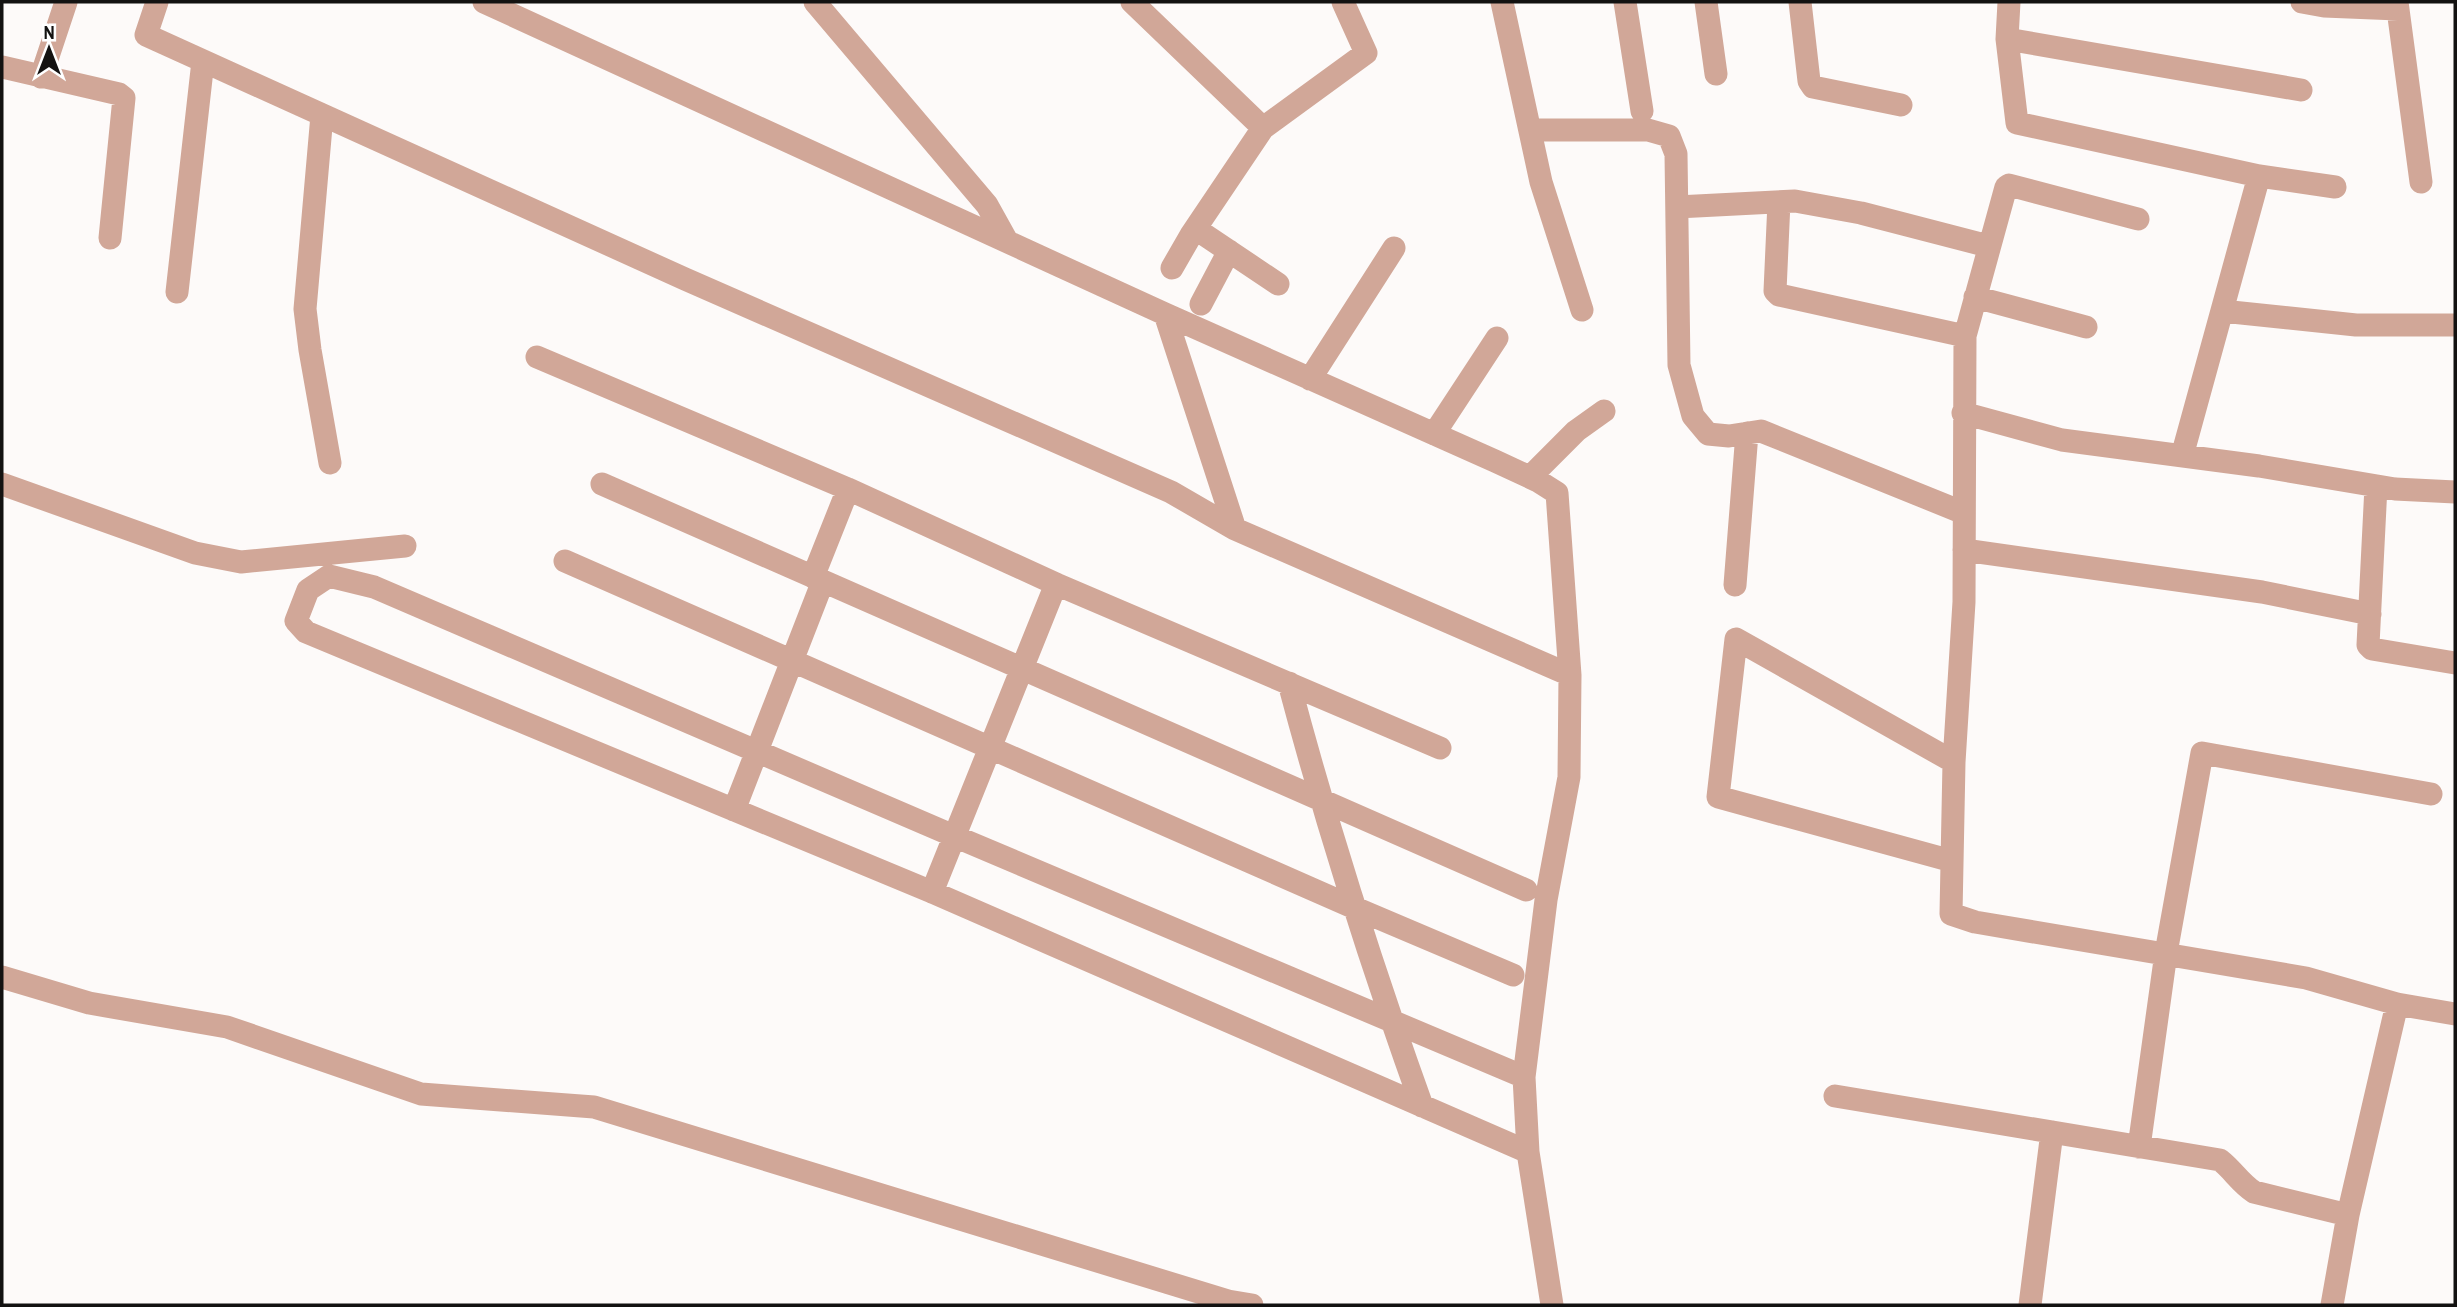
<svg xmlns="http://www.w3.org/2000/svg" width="2457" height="1307" font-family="'Archivo Narrow',sans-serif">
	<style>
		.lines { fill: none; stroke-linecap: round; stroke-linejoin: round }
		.minor { stroke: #d1a798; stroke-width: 23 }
	</style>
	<rect width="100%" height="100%" fill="#fdfaf9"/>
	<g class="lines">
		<path class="minor" d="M157 2 146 35 685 279 1171 492 1235 529 1570 675
			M484 2 1165 314 1495 461 1538 481 1557 493 1570 675 1569 777 1546 900 1524 1077 1528 1152 1552 1305
			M815 2 987 205 1007 241
			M1132 2 1263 128
			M1502 2 1541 182 1582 310
			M1625 2 1642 111
			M1706 2 1716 74
			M1800 2 1809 81 1813 87 1901 105
			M2009 2 2007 39 2017 123 2259 176 2335 187
			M2302 2 2324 6 2398 9
			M2397 2 2421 182
			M2007 39 2301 90
			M2 67 119 94 124 98 110 238
			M41 77 66 2
			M322 115 305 309 310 350 330 463
			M1530 130H1648L1669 136 1676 154 1679 365 1693 416 1708 434 1729 436 1761 431 1964 513
			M1779 202 1775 291 1779 295 1965 336
			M1677 207 1795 201 1861 213 1988 246
			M2138 219 2009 185 2006 187 1965 336 1964 602 1954 762 1951 914 1975 922 2306 978 2397 1004 2455 1014
			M1196 229 1278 284
			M1172 268 1191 235 1263 128 1366 53 1343 2
			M177 292 203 61
			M1975 297 2086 327
			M1201 304 1229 251
			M2222 311 2356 325H2455
			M1165 314 1235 529
			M537 357 848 489 1056 584 1440 748
			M1310 379 1394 248
			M1963 413 2062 440 2259 466 2395 489 2455 492
			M1434 434 1497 338
			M2182 456 2259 176
			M1530 477 1576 431 1604 411
			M2 484 195 553 241 562 405 546
			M602 484 1526 890
			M2376 486 2368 645 2372 649 2455 663
			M1964 550 2262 592 2370 614
			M565 561 1355 908 1513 975
			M813 577 848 489
			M1735 585 1747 433
			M1289 683C1327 826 1372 967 1422 1106
			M734 810 823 581
			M1952 861 1718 797 1736 639 1954 762
			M932 892 1056 584
			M2 977 89 1003 227 1027 421 1094 594 1107 1228 1301 1252 1305
			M1524 1077 954 836 374 587 329 576 308 590 296 621 306 632 932 892 1528 1152
			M1835 1096 2220 1160C2233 1170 2240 1183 2254 1192L2348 1215
			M2139 1147 2166 953 2202 753 2431 794
			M2030 1305 2052 1132
			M2332 1305 2348 1215 2397 1004"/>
	</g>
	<rect width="2457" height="1307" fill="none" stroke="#131211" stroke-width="7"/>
	<g transform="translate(49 49)" stroke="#ffffff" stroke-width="5" paint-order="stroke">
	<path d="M0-5L12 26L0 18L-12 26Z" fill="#131211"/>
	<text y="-10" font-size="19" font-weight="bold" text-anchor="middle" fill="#131211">N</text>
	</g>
</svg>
